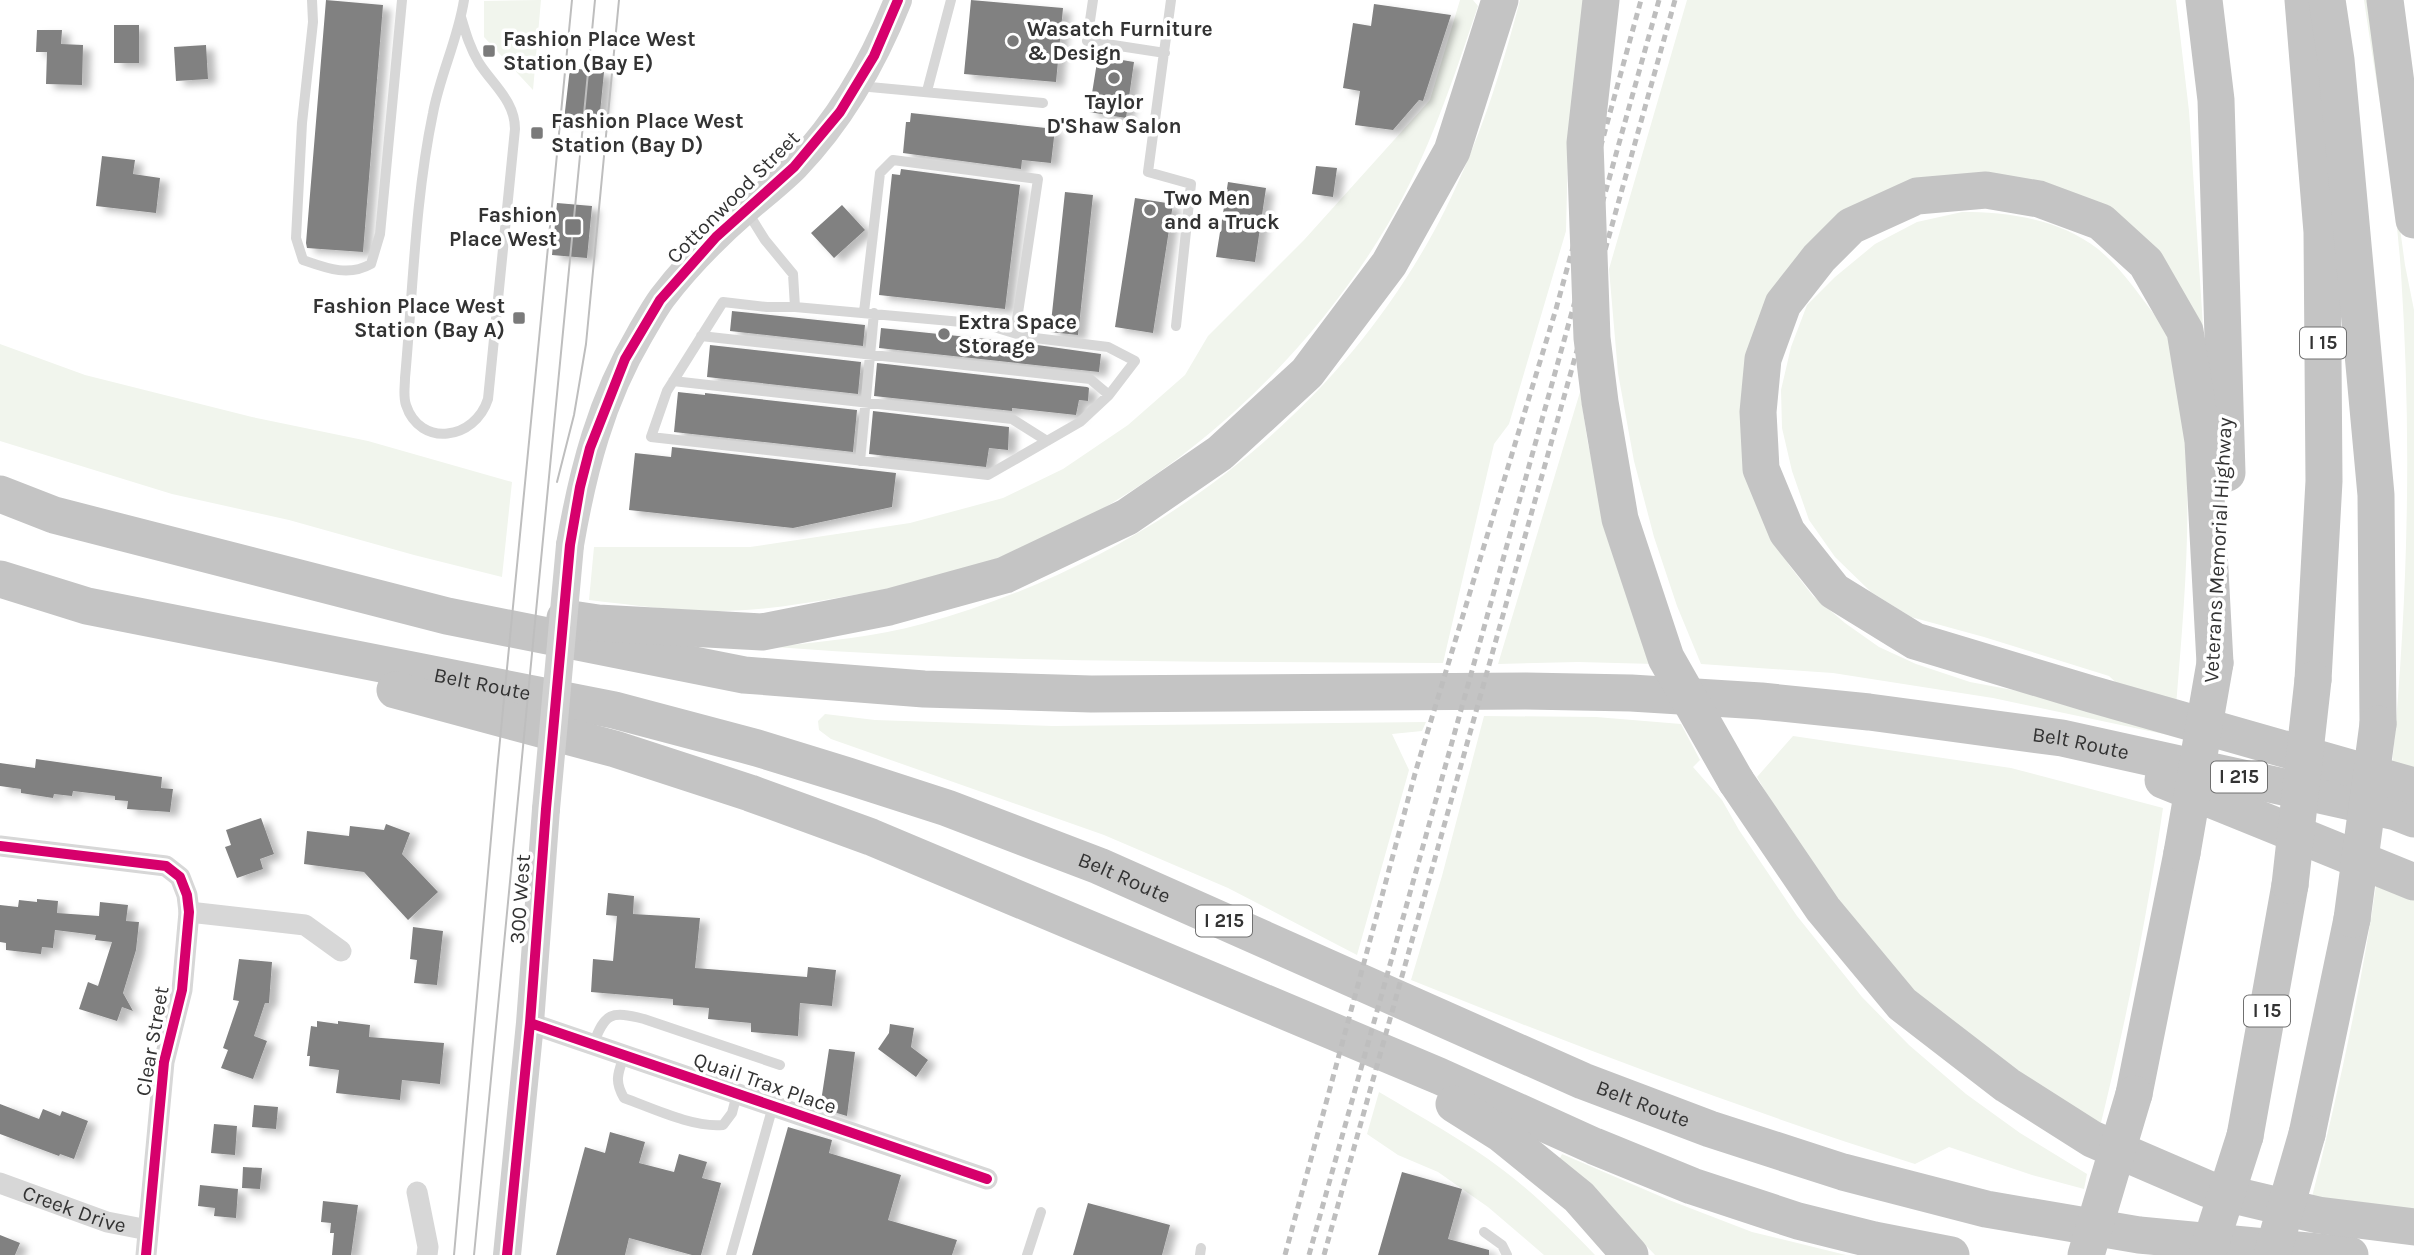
<svg xmlns="http://www.w3.org/2000/svg" width="2414" height="1255" font-family="Karla,sans-serif">
	<style>
		.green { fill: #f1f5ed }
		.building { fill: #818181; filter: url(#shadow) }
		.lines { fill: none; stroke-linecap: round; stroke-linejoin: round }
		.lane { stroke: #d7d7d7; stroke-width: 10 }
		.street { stroke: #d7d7d7; stroke-width: 21 }
		.secondary { stroke: #d0d0d0; stroke-width: 28 }
		.highway { stroke: #c4c4c4; stroke-width: 37 }
		.tram { stroke: #bebebe; stroke-width: 2 }
		.rail { stroke: #bebebe; stroke-width: 5; stroke-dasharray: 7 5; stroke-linecap: butt }
		.secondary-bridge { stroke: #d0d0d0; stroke-width: 28 }
		.highway-bridge { stroke: #c4c4c4; stroke-width: 37 }
		.cycleway-casing { stroke: #fff; stroke-width: 15 }
		.cycleway { stroke: #d6006c; stroke-width: 10 }
		.poi-dot { fill: #7a7a7a; stroke: #fff; stroke-width: 2.5 }
		.labels { text-anchor: middle; dominant-baseline: central; stroke-width: 7; stroke-linejoin: round; paint-order: stroke }
		.shield { fill: #fff; stroke: #707070; stroke-width: 2 }
		.shield-label { font-size: 19px; font-weight: bold; fill: #333 }
		.poi-label { font-size: 21px; font-weight: bold; fill: #333; stroke: #fff; text-anchor: start }
		.street-label { font-size: 21px; fill: #333; stroke: #fff }
	</style>
	<defs>
		<filter id="shadow"><feDropShadow dx="8" dy="4.5" stdDeviation="3.5" flood-color="#0004"/></filter>
	</defs>
	<rect width="100%" height="100%" fill="#fff"/>
	<path class="green" d="M541 0 533 90 484 37V1Z
		M1460 0H1473L1478 6C1453 80 1428 156 1388 224 1306 363 1173 485 1024 548 966 572 903 587 842 597 801 604 760 611 719 611 676 611 632 605 589 600L594 547H750L910 523 1003 498 1063 469 1128 425 1185 375 1208 336 1304 240 1430 100Z
		M1520 0H1584L1568 149 1566 231 1509 424 1494 444 1443 663C1220 661 998 664 775 647 824 641 875 637 922 624 1143 564 1342 416 1445 210 1479 142 1501 73 1520 0Z
		M1687 0H2176L2189 111 2204 342 2120 223 1925 184 1771 302 1766 525 1789 565 1813 596 1845 623 1879 647 1916 664 1970 682 2061 699 2173 736 1993 698 1833 673 1701 664 1677 606 1654 537 1634 461 1618 373 1609 269Z
		M2364 0H2369L2405 265 2414 310V772L2392 766C2408 602 2412 438 2401 273 2395 182 2377 91 2364 0Z
		M1962 212C2009 212 2059 219 2098 249 2115 263 2131 283 2144 301 2157 318 2173 338 2178 360 2181 377 2181 396 2183 413 2193 511 2184 608 2176 706L2128 694 2109 676 1984 637 1911 617 1871 592 1835 557 1809 520 1792 471 1782 428 1781 390 1791 347 1807 305 1835 277 1875 244 1917 222Z
		M0 344 85 375 252 417 368 441 512 482 502 577 414 555 289 520 172 494 0 441Z
		M1580 392 1588 444 1606 517 1655 664 1578 662 1498 664Z
		M825 714 875 720 1053 726 1426 722 1422 731 1392 734 1409 770 1357 955 1228 888 1104 835 831 739 819 730 818 721Z
		M1484 716 1596 717 1681 724 1700 760 1693 767 1722 800 1739 830 1797 916 1862 997 1909 1045 1966 1094 2020 1133 2087 1174 2084 1189 2032 1175 1949 1147 1915 1164C1744 1110 1577 1047 1411 980L1442 876Z
		M1793 736 2011 768 2163 808C2147 918 2125 1026 2098 1135L1914 992 1829 891 1788 831 1757 777Z
		M2377 879 2414 896V1229L2308 1213C2336 1103 2361 991 2377 879Z
		M1379 1092C1421 1117 1465 1141 1503 1170 1536 1195 1566 1225 1595 1255H1544L1488 1207 1438 1172 1398 1155 1367 1134Z
		M1562 1154 1669 1200 1752 1232 1846 1255H1655L1617 1215 1559 1160Z"/>
	<path class="building" d="M326 0 383 5 363 252 307 248 306 243Z
		M971 0 1063 8 1056 82 964 74Z
		M1374 4 1451 15 1423 101 1419 100 1393 130 1355 125 1360 91 1343 88 1353 23 1371 26Z
		M114 25H139V63H114Z
		M37 30H62L61 44 83 45 82 85 46 84 47 52H36Z
		M206 45 208 79 176 81 174 47Z
		M1098 56 1134 62 1126 118 1089 112Z
		M570 68 604 72 599 123 564 120Z
		M911 113 1055 129 1051 163 1022 160 1021 169 903 153 906 122H910Z
		M102 156 135 160 133 174 160 178 156 213 96 206Z
		M1316 166 1337 168 1333 197 1312 194Z
		M901 169 1020 185 1005 309 879 295 892 174 900 175Z
		M1228 182 1266 188 1255 262 1216 257Z
		M1065 192 1093 195 1078 335 1050 332Z
		M1135 198 1173 204 1153 333 1115 327Z
		M557 203 592 206 587 258 552 255Z
		M842 205 865 230 834 258 811 233Z
		M732 311 865 325 863 346 730 331Z
		M881 328 1016 342 1101 354 1099 372 879 348Z
		M710 345 861 362 858 394 707 377Z
		M877 363 1087 387 1089 388 1088 401 1079 400 1076 415 1012 408V411L874 396Z
		M678 392 705 395V393L857 410 853 452 674 432Z
		M873 411 1009 427 1008 450 989 448 986 467 869 454Z
		M672 447 896 473 892 507 793 528 629 510 635 453 671 457Z
		M36 759 162 777 161 788 173 789 170 812 127 809 128 801 115 800V796L73 791 72 796 54 794 53 798 21 793V789L0 786V763L35 768Z
		M261 818 274 854 260 859 263 869 237 878 225 847 231 845 226 830Z
		M386 824 410 833 402 854 438 892 408 920 364 872 304 864 307 831 349 836 350 826 384 830Z
		M608 893 634 896 633 914 700 918 695 968 807 977 808 967 836 970 832 1006 800 1003 798 1036 751 1032V1023L708 1019 709 1008 673 1005V999L591 992 593 959 613 961 617 916 606 915Z
		M37 899 58 901 57 913 99 916 100 902 128 905 126 921 139 922 136 950 123 993 133 1011 122 1007 117 1021 79 1009 88 982 98 986 112 942 95 940 96 935 55 930 53 948 42 947 41 954 6 950V943L0 942V905L18 907 19 900 37 902Z
		M413 927 443 931 437 985 414 983 417 960 410 959Z
		M239 959 272 962 269 1003H265L254 1036 267 1041 253 1079 221 1068 228 1050 223 1048 239 1001 233 1000Z
		M317 1021 338 1024V1021L370 1025 369 1037 444 1043 440 1084 402 1080 400 1100 336 1093 339 1070 309 1066 310 1056H307L311 1026 317 1027Z
		M890 1024 914 1028 911 1047 928 1060 916 1077 878 1049 889 1033Z
		M829 1049 855 1052 847 1116 820 1108Z
		M0 1104 39 1119 43 1109 60 1116 62 1111 88 1121 74 1159 60 1154 59 1156 0 1134Z
		M254 1105 278 1107 276 1129 252 1127Z
		M214 1124 237 1126 235 1155 211 1153Z
		M788 1127 832 1140 829 1153 901 1175 888 1220 957 1240 952 1255H752Z
		M610 1132 645 1142 639 1163 674 1172 679 1154 707 1162 702 1178 721 1183 701 1255H692L629 1238 625 1255H556L585 1147 605 1153Z
		M243 1167 262 1168 260 1189 242 1188Z
		M1402 1172 1462 1189 1448 1239 1489 1250V1255H1378Z
		M200 1185 238 1189 236 1218 214 1216 215 1208 198 1206Z
		M323 1201 358 1205 351 1255H332L334 1233H330L331 1223 321 1222Z
		M1088 1203 1170 1225 1162 1255H1073Z
		M0 1235 20 1243 15 1255H0Z"/>
	<g class="lines">
		<path class="lane" d="M312 0 313 22 302 123 296 238 303 260C326 268 348 277 371 264L380 234 402 0
			M1093 0 1087 41 1165 53
			M1171 0 1148 172 1191 184 1176 326
			M461 17C466 34 470 48 479 63 493 85 515 101 515 129L488 399C475 440 420 448 406 405 403 396 405 387 405 378 413 290 415 199 433 113 440 75 458 39 464 0
			M859 86 1043 103
			M927 91 951 0
			M747 211 765 240 793 274 795 307 984 324 1027 337 1108 347 1135 361 1109 395 1080 422 988 475 651 437 667 391 723 302 767 307H795
			M864 312 880 173 893 160 1038 179 1015 333
			M701 336 1090 379 1109 395
			M673 381 1012 419 1047 441
			M860 461 874 313
			M593 1045C605 1012 611 1011 644 1019L780 1065
			M624 1056C618 1073 614 1081 624 1098 652 1108 693 1128 723 1125L732 1113 737 1094
			M1484 1232 1502 1245 1507 1255
			M731 1255 773 1106
			M1027 1255 1041 1212
			M1200 1255 1201 1248"/>
		<g class="street">
			<path d="M0 846 166 866 180 877 187 895 189 912 182 990 164 1062 146 1255"/>
			<path d="M189 912 305 925 341 951"/>
			<path d="M530 1023 987 1179"/>
			<path id="s1" d="M0 1183 107 1222 148 1230"/>
			<path d="M417 1192 428 1247 427 1255"/>
		</g>
		<path class="secondary" d="M570 545C583 470 601 400 640 334 647 322 654 309 662 298 687 265 716 236 747 209 763 195 780 182 795 167 841 119 874 61 898 0
			M507 1255 530 1023 546 809"/>
		<g class="highway">
			<path d="M2204 0 2216 100 2227 473"/>
			<path d="M2303 0 2322 232 2324 481 2313 680"/>
			<path d="M2327 0 2336 60 2376 495 2378 724"/>
			<path d="M2385 0 2414 220"/>
			<path id="s2" d="M0 494 54 515 447 616 744 675 924 689 1091 694 1526 691 1631 693 1761 701 1869 712 2062 738 2396 812 2414 819"/>
			<path id="s3" d="M0 579 87 606 614 710 757 748 848 776 947 808 1099 866 1583 1081 1710 1129 1843 1172 1986 1209 2139 1235 2350 1255"/>
			<path d="M565 618 598 623 762 632 889 607 1005 575 1127 517 1220 453 1307 373 1389 264 1452 151 1500 0"/>
			<path d="M2215 663 2203 441 2185 331 2146 263 2101 222 2039 199 1986 190 1917 196 1851 226 1819 258 1783 304 1763 359 1758 412 1761 469 1787 532 1834 591 1915 641 2091 694 2414 786"/>
			<path d="M395 690 615 749 750 793 871 837 1439 1076 1594 1146 1692 1186 1798 1221 1874 1240 1951 1255"/>
			<path d="M2163 780 2414 882"/>
			<path d="M1736 781 1823 909 1902 1004 2007 1085 2092 1139 2208 1189 2318 1215 2414 1227"/>
			<path d="M2134 1094 2182 853"/>
			<path d="M1454 1104 1500 1133 1579 1197 1630 1255"/>
			<path d="M2307 1134 2352 919"/>
			<path d="M2245 1136 2290 885"/>
		</g>
		<path class="tram" d="M557 482 574 415 586 344 619 0
			M454 1255 497 771 572 0
			M474 1255 595 0"/>
		<path class="rail" d="M1285 1255 1416 770 1556 309 1641 0
			M1309 1255 1659 0
			M1324 1255 1675 0"/>
		<path class="secondary-bridge" d="M546 809 570 545"/>
		<path class="highway-bridge" d="M1601 0 1585 143 1592 338 1600 402 1620 519 1666 658 1736 781
			M2182 853 2215 663
			M2290 885 2313 680
			M2352 919 2378 724
			M2086 1255 2134 1094
			M2207 1255 2245 1136
			M2272 1255 2307 1134"/>
		<g class="cycleway-casing">
			<path id="cycleway" d="M0 846 166 866 180 877 187 895 189 912 182 990 164 1062 146 1255
				M530 1023 987 1179
				M507 1255 530 1023 546 809 570 545 580 487 590 448 625 359 660 300 716 237 794 167 840 112 874 56 898 0"/>
		</g>
		<use href="#cycleway" class="cycleway"/>
	</g>
	<g class="poi-dot">
		<circle cx="1013" cy="41" r="7"/>
		<rect x="482" y="44" width="14" height="14" rx="3.5"/>
		<circle cx="1114" cy="78" r="7"/>
		<rect x="530" y="126" width="14" height="14" rx="3.5"/>
		<circle cx="1150" cy="210" r="7"/>
		<rect x="564" y="218" width="18" height="18" rx="3.5"/>
		<rect x="512" y="311" width="14" height="14" rx="3.5"/>
		<circle cx="944" cy="334" r="7"/>
	</g>
	<g class="labels">
		<g class="shield">
			<rect x="2300" y="327.5" width="46" height="31" rx="5"/>
			<rect x="2211" y="761.5" width="56" height="31" rx="5"/>
			<rect x="1196" y="905.5" width="56" height="31" rx="5"/>
			<rect x="2244" y="995.5" width="46" height="31" rx="5"/>
		</g>
		<g class="shield-label">
			<text x="2323" y="343">I 15</text>
			<text x="2239" y="777">I 215</text>
			<text x="1224" y="921">I 215</text>
			<text x="2267" y="1011">I 15</text>
		</g>
		<g class="poi-label">
			<text x="1027" y="29">Wasatch Furniture<tspan x="1027" dy="24">&amp; Design</tspan></text>
			<text x="503" y="39">Fashion Place West<tspan x="503" dy="24">Station (Bay E)</tspan></text>
			<text x="1114" y="102" text-anchor="middle">Taylor<tspan x="1114" dy="24">D'Shaw Salon</tspan></text>
			<text x="551" y="121">Fashion Place West<tspan x="551" dy="24">Station (Bay D)</tspan></text>
			<text x="1164" y="198">Two Men<tspan x="1164" dy="24">and a Truck</tspan></text>
			<text x="557" y="215" text-anchor="end">Fashion<tspan x="557" dy="24">Place West</tspan></text>
			<text x="505" y="306" text-anchor="end">Fashion Place West<tspan x="505" dy="24">Station (Bay A)</tspan></text>
			<text x="958" y="322">Extra Space<tspan x="958" dy="24">Storage</tspan></text>
		</g>
		<g class="street-label">
			<text transform="translate(733 197) rotate(-45)">Cottonwood Street</text>
			<text transform="translate(2218 550) rotate(-87)">Veterans Memorial Highway</text>
			<text stroke="none"><textPath href="#s3" startOffset="494">Belt Route</textPath></text>
			<text stroke="none"><textPath href="#s2" startOffset="2107">Belt Route</textPath></text>
			<text stroke="none"><textPath href="#s3" startOffset="1166">Belt Route</textPath></text>
			<text transform="translate(520 899) rotate(-86)">300 West</text>
			<text transform="translate(152 1041) rotate(-80)">Clear Street</text>
			<text transform="translate(765 1083) rotate(19)">Quail Trax Place</text>
			<text stroke="none"><textPath href="#s3" startOffset="1732">Belt Route</textPath></text>
			<text stroke="none"><textPath href="#s1" startOffset="79">Creek Drive</textPath></text>
		</g>
	</g>
</svg>
